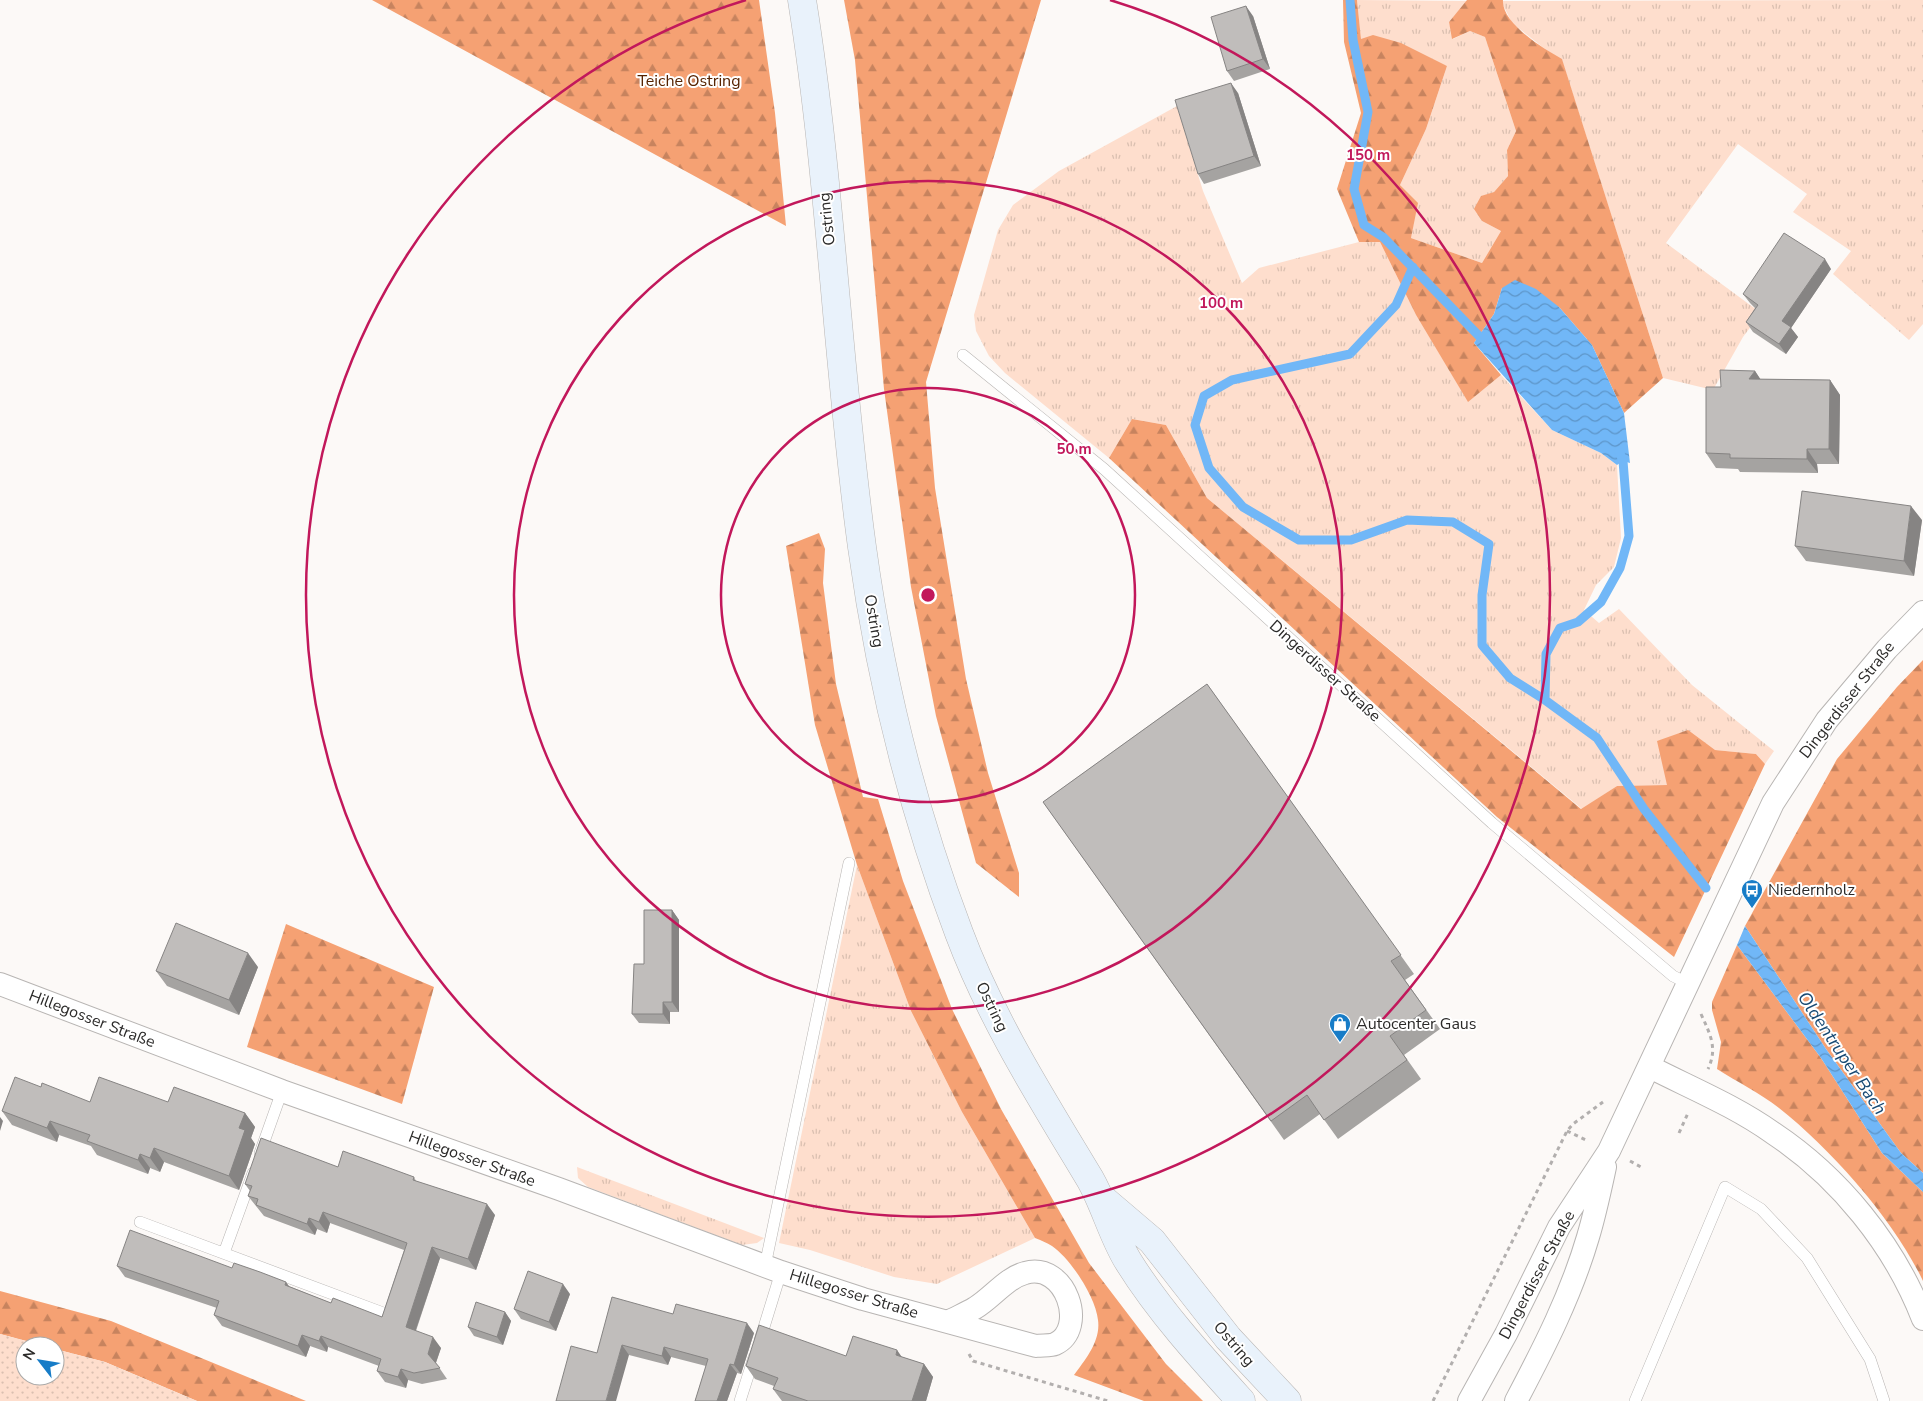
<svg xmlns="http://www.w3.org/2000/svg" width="1923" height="1401" font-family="'Nunito Sans',sans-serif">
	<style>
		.grass { fill: url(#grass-tufts) }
		.forest { fill: url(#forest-firs) }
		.garden { fill: url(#garden-dots) }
		.water { fill: url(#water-waves) }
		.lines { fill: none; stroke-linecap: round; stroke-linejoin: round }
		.stream { stroke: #71b7f7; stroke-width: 9 }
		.lane-casing { stroke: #b8b5b3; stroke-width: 12 }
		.street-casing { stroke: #b8b5b3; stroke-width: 24 }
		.secondary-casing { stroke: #b8b5b3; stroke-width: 29 }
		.path { stroke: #b2afae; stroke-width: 3; stroke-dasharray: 4 4; stroke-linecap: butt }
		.lane { stroke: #fff; stroke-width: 11 }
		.street { stroke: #fff; stroke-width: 22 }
		.secondary { stroke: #e9f2fb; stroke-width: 28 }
		.wall { fill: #a5a3a1 }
		.shaded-wall { fill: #868483 }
		.building { fill: #c0bdbb; stroke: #868483 }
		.ring { fill: none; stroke: #c2185b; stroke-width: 2.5 }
		.labels { text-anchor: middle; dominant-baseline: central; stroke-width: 4; stroke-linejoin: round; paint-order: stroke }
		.park-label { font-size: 16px; fill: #562300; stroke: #fff }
		.street-label { font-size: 16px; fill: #2b2a29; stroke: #fff }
		.poi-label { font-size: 16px; fill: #2b2a29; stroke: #fff; text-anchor: start }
		.water-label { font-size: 18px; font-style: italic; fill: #184a74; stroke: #fff }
		.centre { fill: #c2185b; stroke: #fff; stroke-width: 2.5 }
		.ring-label { font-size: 15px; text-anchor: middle; font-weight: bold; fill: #c2185b; stroke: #fff; stroke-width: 4; stroke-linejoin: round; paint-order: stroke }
	</style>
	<defs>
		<pattern id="grass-tufts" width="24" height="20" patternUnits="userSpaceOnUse" patternTransform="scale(1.25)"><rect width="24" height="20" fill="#fedecd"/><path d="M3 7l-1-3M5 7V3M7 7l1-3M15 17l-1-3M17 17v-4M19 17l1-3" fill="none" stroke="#dabfb0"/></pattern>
		<pattern id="forest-firs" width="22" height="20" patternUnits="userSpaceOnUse" patternTransform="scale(1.25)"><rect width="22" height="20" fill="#f5a173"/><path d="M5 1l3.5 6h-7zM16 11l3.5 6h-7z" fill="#c7835e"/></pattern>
		<pattern id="garden-dots" width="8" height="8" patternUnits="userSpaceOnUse" patternTransform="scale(1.25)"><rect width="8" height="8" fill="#fedecd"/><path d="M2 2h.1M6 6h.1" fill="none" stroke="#dabfb0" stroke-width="1.8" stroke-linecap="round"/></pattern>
		<pattern id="water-waves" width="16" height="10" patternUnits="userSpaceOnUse" patternTransform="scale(1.25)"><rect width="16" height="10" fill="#71b7f7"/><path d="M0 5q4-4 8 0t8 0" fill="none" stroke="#5d95c8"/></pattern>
	</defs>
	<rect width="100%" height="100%" fill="#fcf9f7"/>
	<path class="grass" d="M1357 0 1467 1 1449 22 1453 39 1470 31 1485 37 1516 131 1507 150 1508 176 1494 192 1481 197 1482 221 1501 231 1482 263 1411 238 1417 203 1400 185 1426 129 1447 66 1361 40Z
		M1923 0V324L1909 340 1833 274 1851 251 1793 212 1807 194 1738 144 1666 243 1761 313 1743 337 1713 390 1663 378 1562 60 1545 49 1512 23 1501 1Z
		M1177 106 1203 191 1242 283 1259 268 1359 242H1380L1416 315 1468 401 1501 375 1552 430 1601 453 1617 465 1621 538 1614 567 1596 585 1584 610 1599 623 1619 609 1692 685 1774 751 1765 764 1756 754 1715 750 1667 785 1617 786 1582 809 1207 498 1166 425 1132 419 1109 458 1005 373 989 356 976 331 974 315 998 230 1013 205 1059 171Z
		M857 865 911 1011 962 1112 1035 1238 937 1284 894 1277 810 1250 779 1243Z
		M577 1167 764 1238 757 1243 742 1245 588 1187 578 1178Z"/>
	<path class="forest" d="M372 0H759L775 113 786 226Z
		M844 0H1041L926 382 935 488 966 679 988 773 1019 873V897L976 863 936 716 911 587 884 389 855 60Z
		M1343 0H1357L1361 39 1373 35 1401 43 1447 66 1426 129 1400 185 1418 203 1411 238 1482 263 1501 231 1482 221 1474 209 1481 196 1494 192 1508 176 1507 150 1516 131 1485 37 1470 31 1452 39 1449 22 1467 0H1503C1501 23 1544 49 1562 59L1663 378 1624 413 1592 345 1559 307 1502 288 1494 314 1474 343 1501 375 1468 402 1416 315 1380 242H1359L1337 189 1361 113 1344 42Z
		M1132 419 1166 425 1207 498 1581 809 1617 786 1667 785 1657 741 1688 730 1715 750 1756 754 1765 764 1674 957 1497 817 1109 458Z
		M819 533 825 549 823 583 836 684 863 797 878 799 903 881 952 1009 1001 1109 1089 1263 1166 1364 1203 1401H1144L1074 1375C1085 1360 1101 1341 1098 1320 1096 1298 1071 1259 1052 1246 1047 1243 1041 1240 1035 1238L962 1112 911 1011 857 865 815 725 786 546Z
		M1923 660V1173L1901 1153 1826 1049 1745 926 1837 759 1897 687Z
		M286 924 434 987 402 1104 247 1047Z
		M1737 945 1821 1058 1882 1153 1923 1192V1281C1894 1220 1832 1150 1779 1108 1760 1093 1737 1082 1717 1069L1721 1042 1712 1010V1002Z
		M0 1291 111 1321 306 1401H197L105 1362 55 1349V1346H45L0 1334Z"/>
	<path class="garden" d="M0 1334 45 1346H25V1376H55V1349L105 1362 197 1401H0Z"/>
	<path class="water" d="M1515 280 1536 289 1559 307 1592 345 1624 413 1630 463 1623 461 1617 465 1601 453 1552 430 1474 343 1494 314 1502 288Z
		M1745 926 1826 1049 1901 1153 1923 1173V1192L1882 1153 1821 1058 1737 945Z"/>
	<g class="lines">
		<path class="stream" d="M1350 0 1353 40 1368 112 1354 189 1364 225 1383 237 1480 337 1490 342
			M1413 267 1396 305 1350 354 1232 380 1204 396 1195 425 1209 468 1243 507 1299 540H1351L1407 520 1453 522 1489 544 1482 595V645L1510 678 1545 700
			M1619 451 1623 461 1629 536 1620 568 1601 602 1578 622 1560 628 1546 654 1545 700 1597 738 1644 809 1706 888"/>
		<g class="lane-casing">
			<path id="lane" d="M963 355 1104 469 1492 823 1673 976 1689 984
				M260 1153 282 1091
				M140 1222 386 1314
				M224 1253 253 1173
				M765 1266 849 863
				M760 1340 781 1272
				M740 1401 754 1357
				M1635 1401 1725 1187 1761 1209 1807 1258 1870 1359 1884 1401"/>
		</g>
		<g class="street-casing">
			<path id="street" d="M0 984 282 1091 559 1189 781 1272 863 1299 1036 1346C1042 1345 1050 1346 1055 1344 1088 1329 1066 1261 1025 1273 1006 1278 992 1298 975 1308 967 1313 957 1317 948 1322
				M1650 1067C1691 1088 1735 1106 1773 1133 1839 1177 1894 1244 1923 1319
				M1469 1401 1506 1334 1559 1227 1609 1151 1773 803 1827 720 1887 649 1923 612
				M1516 1401C1544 1348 1571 1295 1588 1237 1595 1214 1600 1190 1605 1167"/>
		</g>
		<g class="secondary-casing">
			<path id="secondary" d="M802 0C831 181 837 365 862 547 880 678 912 809 959 933 992 1021 1042 1099 1090 1179 1105 1205 1112 1235 1128 1261 1159 1311 1201 1357 1241 1401
				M1105 1201 1152 1241 1228 1338 1287 1401"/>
		</g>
		<path class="path" d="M1701 1014C1710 1034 1718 1048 1708 1069
			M1567 1131 1586 1140
			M1679 1133 1688 1113
			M1630 1161 1641 1167
			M969 1354 973 1361 1108 1401
			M1433 1401 1567 1131 1573 1124 1603 1102"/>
		<use href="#lane" class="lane"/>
		<use href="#street" class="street"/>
		<use href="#secondary" class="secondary"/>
	</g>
	<path class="wall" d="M1253 16 1270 69 1234 81 1227 71Z
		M1238 93 1261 166 1204 184 1198 174Z
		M1831 269 1791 328 1798 337 1786 354 1753 332 1746 322 1755 308 1750 303 1743 294Z
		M1755 371 1760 379 1830 380 1840 395 1839 464H1817L1818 473 1740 472 1738 469 1716 468 1706 453 1721 387Z
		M1922 520 1914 576 1806 561 1795 546Z
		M1207 684 1414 974 1405 980 1440 1029 1404 1055 1421 1079 1338 1139 1320 1114 1284 1140 1043 802Z
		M672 910 679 920V1012H670V1024L639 1023 632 1014 644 964Z
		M258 967 239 1015 167 986 156 971Z
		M41 1087 90 1102H168L245 1113 255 1127 251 1138 255 1144 239 1190 164 1162 160 1172 150 1168 148 1174 97 1155 91 1146 59 1135 57 1142 12 1125 2 1111Z
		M338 1167 414 1177 416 1181 495 1215 476 1270 440 1258 416 1331 441 1348 436 1363 447 1379 422 1384 408 1380 406 1388 385 1382 377 1371 379 1366 328 1347 327 1352 310 1346 306 1357 222 1326 214 1315 217 1308 125 1277 117 1266 232 1268 291 1287 331 1303 382 1317 404 1250 330 1223 327 1233 317 1229 315 1235 264 1216 248 1196 250 1191 245 1184Z
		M570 1294 556 1331 521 1319 514 1309Z
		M505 1312 511 1321 503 1345 474 1336 468 1327Z
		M673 1314 754 1333 741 1374 737 1373 727 1401H695L706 1366 671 1357 668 1365 629 1355 597 1353Z
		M846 1356 902 1357 924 1364 933 1377 926 1401H782L773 1389 774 1386 755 1379 746 1366Z"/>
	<path class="shaded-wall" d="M1246 6 1253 16 1270 69 1263 59Z
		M1231 83 1238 93 1261 166 1254 156Z
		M1825 259 1831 269 1791 328 1798 337 1786 354 1779 344 1782 321Z
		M1755 371 1765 386 1749 379Z
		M1830 380 1840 395 1839 464 1829 449Z
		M1807 449 1817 464 1818 473 1807 459Z
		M1911 506 1922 520 1914 576 1904 561Z
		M672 910 679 920V1012L672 1002Z
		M248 953 258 967 239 1015 229 1000Z
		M663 1002 670 1012V1024L663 1014Z
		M245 1113 255 1127 251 1138 255 1144 239 1190 229 1176 239 1128Z
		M0 1117 3 1121 0 1131Z
		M50 1121 59 1135 57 1142 47 1128Z
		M154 1148 164 1162 160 1172 150 1158Z
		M140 1154 150 1168 148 1174 138 1160Z
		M487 1204 495 1215 476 1270 468 1259Z
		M323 1212 330 1223 327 1233 319 1222Z
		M309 1218 317 1229 315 1235 307 1224Z
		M432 1247 440 1258 413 1338 406 1327Z
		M286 1282 294 1293 285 1285Z
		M563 1284 570 1294 556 1331 549 1322Z
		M505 1312 511 1321 503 1345 497 1337Z
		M747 1323 754 1333 741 1374 734 1365Z
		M302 1335 310 1346 306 1357 298 1346Z
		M321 1336 328 1347 327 1352 319 1341Z
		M433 1337 441 1348 435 1365 428 1354Z
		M622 1345 629 1355 616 1401H606Z
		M664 1347 671 1357 668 1365 662 1356Z
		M897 1350 906 1363 896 1355Z
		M730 1364 737 1373 727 1401H717Z
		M924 1364 933 1377 926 1401H912Z
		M401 1369 408 1380 406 1388 398 1377Z"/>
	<path class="building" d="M1246 6 1263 59 1227 71 1211 17Z
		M1231 83 1254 156 1198 174 1175 100Z
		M1784 233 1825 259 1782 321 1791 327 1779 344 1746 322 1758 305 1743 294Z
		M1720 370 1755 371 1749 379 1830 380 1829 449H1807V459L1730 458V454L1706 453V387H1721Z
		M1802 491 1911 506 1904 561 1795 546Z
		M1207 684 1401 955 1391 961 1426 1010 1390 1036 1407 1060 1324 1120 1307 1095 1271 1121 1043 802Z
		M644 910H672V1002H663V1014H632L634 964H644Z
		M176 923 248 953 229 1000 156 971Z
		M15 1077 41 1087 42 1083 90 1102 99 1077 168 1102 174 1087 245 1113 239 1128 245 1130 229 1176 154 1148 150 1158 140 1154 138 1160 87 1141 90 1135 50 1121 47 1128 2 1111Z
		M261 1138 338 1167 343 1151 414 1177 413 1180 487 1204 468 1259 432 1247 406 1327 433 1337 428 1354 440 1368 414 1373 401 1369 398 1377 377 1371 381 1359 321 1336 319 1341 302 1335 298 1346 214 1315 219 1301 117 1266 130 1230 232 1268 234 1263 260 1272 286 1282 285 1285 331 1303 333 1298 382 1317 407 1243 323 1212 319 1222 309 1218 307 1224 256 1205 258 1199 248 1196 252 1186 245 1184Z
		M528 1271 563 1284 549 1322 514 1309Z
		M612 1297 673 1314 676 1304 747 1323 734 1365 730 1364 717 1401H695L708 1359 664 1347 662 1356 622 1345 606 1401H556L571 1346 597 1353Z
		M476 1302 505 1312 497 1337 468 1327Z
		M759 1325 846 1356 853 1336 897 1350 896 1355 924 1364 912 1401H808L773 1389 778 1378 746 1366Z"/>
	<g class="ring">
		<circle cx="928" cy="595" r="207"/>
		<circle cx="928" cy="595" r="414"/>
		<path d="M1110 0A622 622 0 1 1 746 0"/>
	</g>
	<defs>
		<g id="bus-pin" transform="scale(1.125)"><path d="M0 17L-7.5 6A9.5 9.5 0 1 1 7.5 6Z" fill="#177cc7" stroke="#fff"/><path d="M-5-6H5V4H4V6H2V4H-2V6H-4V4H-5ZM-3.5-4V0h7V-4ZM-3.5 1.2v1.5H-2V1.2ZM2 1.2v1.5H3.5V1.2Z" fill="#fff"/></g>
		<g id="shop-pin" transform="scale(1.125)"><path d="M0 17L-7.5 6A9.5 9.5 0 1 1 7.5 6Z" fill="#177cc7" stroke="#fff"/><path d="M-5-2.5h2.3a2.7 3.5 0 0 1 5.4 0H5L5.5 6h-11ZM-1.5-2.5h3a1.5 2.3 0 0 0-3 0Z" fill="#fff"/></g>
	</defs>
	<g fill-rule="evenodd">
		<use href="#bus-pin" x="1752" y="890"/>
		<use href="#shop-pin" x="1340" y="1024"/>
	</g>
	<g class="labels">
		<g class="park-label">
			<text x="689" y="81">Teiche Ostring</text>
		</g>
		<g class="street-label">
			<text transform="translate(827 219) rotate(-96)">Ostring</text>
			<text transform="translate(874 621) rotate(80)">Ostring</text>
			<text transform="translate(1325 671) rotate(42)">Dingerdisser Straße</text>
			<text transform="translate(1847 700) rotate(-52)">Dingerdisser Straße</text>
			<text transform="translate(992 1007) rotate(64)">Ostring</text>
			<text transform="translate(92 1019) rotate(21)">Hillegosser Straße</text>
			<text transform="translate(472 1159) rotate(20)">Hillegosser Straße</text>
			<text transform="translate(1537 1275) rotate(-62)">Dingerdisser Straße</text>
			<text transform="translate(854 1294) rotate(17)">Hillegosser Straße</text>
			<text transform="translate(1234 1344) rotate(49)">Ostring</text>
		</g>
		<g class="poi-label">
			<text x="1768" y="890">Niedernholz</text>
			<text x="1356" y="1024">Autocenter Gaus</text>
		</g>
		<g class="water-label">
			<text transform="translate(1842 1053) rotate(56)">Oldentruper Bach</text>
		</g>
	</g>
	<circle cx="928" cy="595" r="8" class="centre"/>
	<g class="ring-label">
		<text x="1368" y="160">150 m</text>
		<text x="1221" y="308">100 m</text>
		<text x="1074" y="454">50 m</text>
	</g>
	<g transform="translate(40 1361) rotate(301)"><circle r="24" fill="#ffffff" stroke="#aaaaa9"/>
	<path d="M0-4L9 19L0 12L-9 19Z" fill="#177cc7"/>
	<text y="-8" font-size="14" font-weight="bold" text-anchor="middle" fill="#2b2a29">N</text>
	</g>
</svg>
